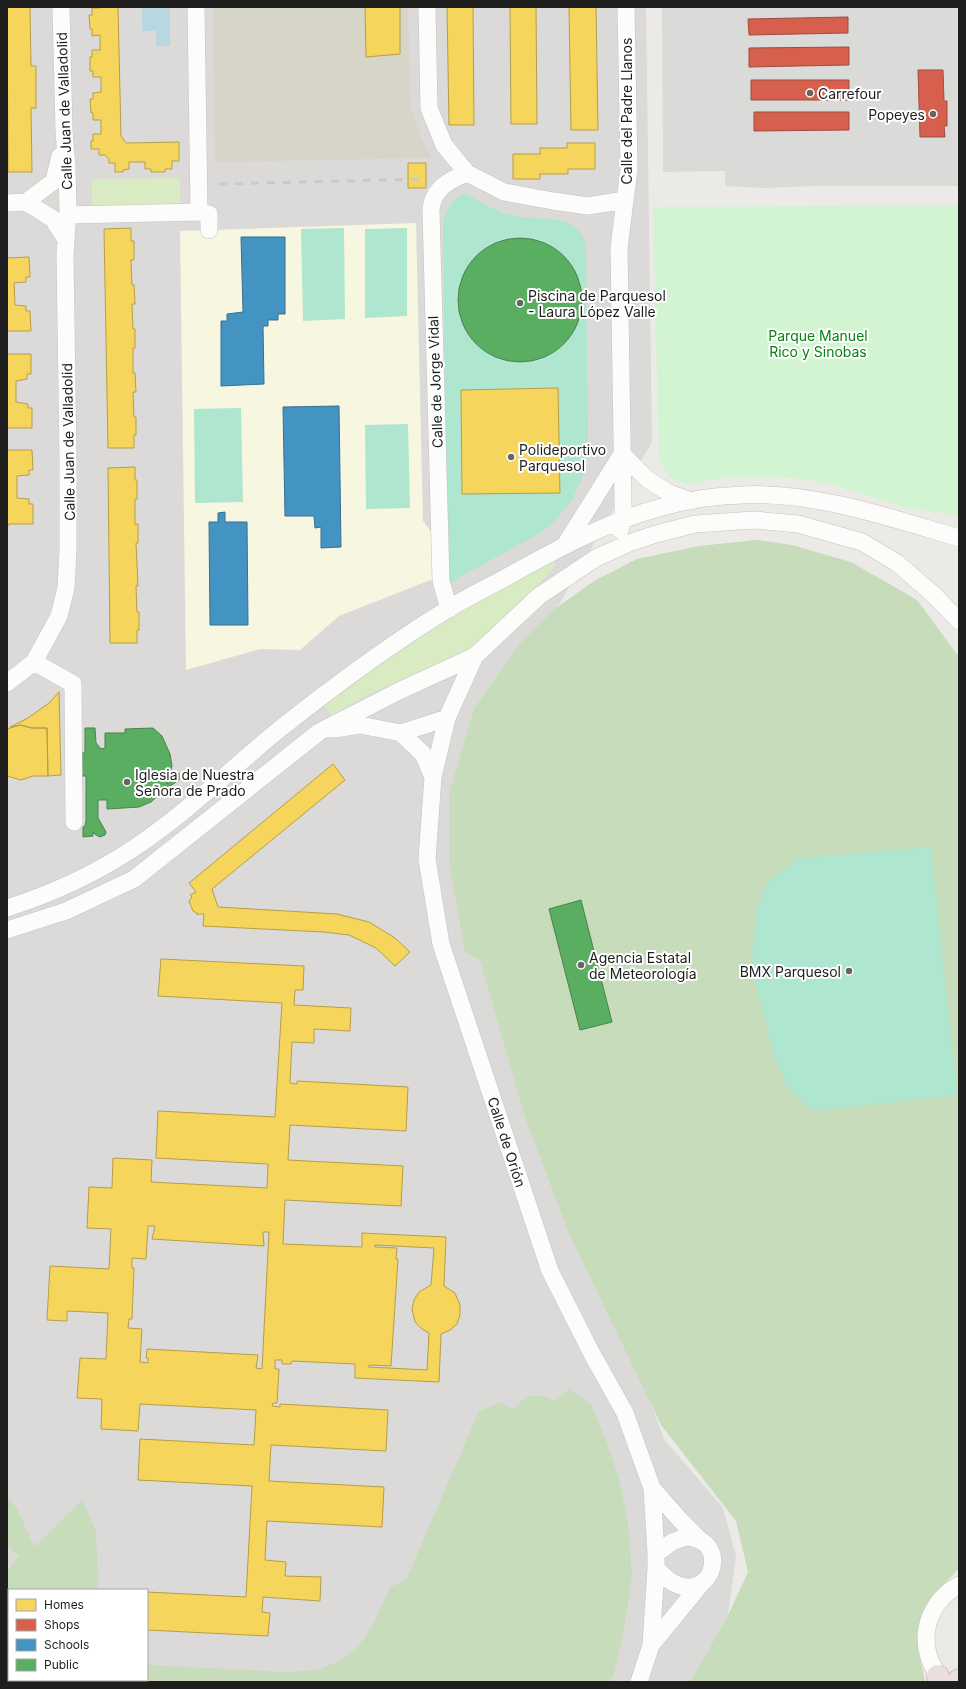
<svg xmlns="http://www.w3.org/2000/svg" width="966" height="1689" font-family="Inter,sans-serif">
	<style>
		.residential { fill: #dbdad8; fill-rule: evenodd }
		.education { fill: #f6f6e1 }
		.religious { fill: #dadad8 }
		.construction { fill: #d6d5c7 }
		.grass { fill: #d8ebc3 }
		.forest { fill: #c6dcba }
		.park { fill: #d3f4d3 }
		.pitch { fill: #afe6cf }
		.water { fill: #b8d8e1 }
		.homes { fill: #f6d55c; stroke: #b59e49; fill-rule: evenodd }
		.shops { fill: #d6604d; stroke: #9f4c3f }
		.schools { fill: #4393c3; stroke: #387092 }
		.public { fill: #5aae61; stroke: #48834d }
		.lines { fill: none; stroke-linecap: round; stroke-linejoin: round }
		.minor-casing { stroke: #c5c4c2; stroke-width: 18 }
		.highway-casing { stroke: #c39ca7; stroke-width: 23 }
		.minor { stroke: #fcfcfb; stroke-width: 17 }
		.highway { stroke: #eadedf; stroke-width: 22 }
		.rail { stroke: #cacac9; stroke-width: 3; stroke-dasharray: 8 8; stroke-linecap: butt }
		.poi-dot { fill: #666564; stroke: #fff; stroke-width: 1.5 }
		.labels { text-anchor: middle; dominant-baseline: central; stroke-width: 4; stroke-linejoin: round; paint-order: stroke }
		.poi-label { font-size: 14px; fill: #1e1e1e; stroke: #fff; text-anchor: start }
		.street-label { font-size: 14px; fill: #1e1e1e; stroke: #fff }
		.park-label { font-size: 14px; fill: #068211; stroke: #fff }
	</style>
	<rect width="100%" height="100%" fill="#eceae6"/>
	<path class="residential" d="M7 7H646L652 442 468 764 503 1008 664 1439 723 1508 736 1556 728 1615 690 1682H7ZM9 1590H147V1680H9Z"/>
	<path class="education" d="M416 223 423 521 433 534V579L339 616 300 650 260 649 186 670 180 231Z"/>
	<path class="religious" d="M662 7H959V186H814L764 188 725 186V171L663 172Z"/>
	<path class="construction" d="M213 7H408L410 93 411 108 422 140 432 158 215 162Z"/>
	<path class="grass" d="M180 178V206L92 208V179Z
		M554 560 556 565C528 596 501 629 466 651 437 669 403 679 372 693 358 700 345 708 332 716L325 706 396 652 452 616Z"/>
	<path class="forest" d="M756 540 792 545 851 562 917 600 959 657V1568C949 1580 936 1590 928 1603 911 1628 920 1655 925 1682H690L728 1615 748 1572 736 1521 661 1425 568 1231 525 1117 480 960 465 952 449 863V794L474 709 518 646 552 611 594 581 637 559 699 546Z
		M569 1389 591 1405 606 1440 620 1483 628 1522 632 1576 624 1630 614 1674 610 1682H7V1572L19 1556 7 1544V1496L18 1510 34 1547 83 1500 96 1532 98 1581 97 1590H9V1680H147V1665L285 1672 317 1670 339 1661 350 1654 360 1644 373 1625 390 1587 406 1580 479 1411 495 1405 498 1402 514 1409C526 1394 537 1392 555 1401Z"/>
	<path class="park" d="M959 205V516L907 508 831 484 791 478 726 477 689 485 669 477 659 459 653 207Z"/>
	<path class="pitch" d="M465 193C481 203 497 212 515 216 544 222 574 211 586 244L588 434 587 456 583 476 572 500 553 523 538 534 449 583 447 581 443 221C447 207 452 200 465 193Z
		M344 228 345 319 303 321 301 229Z
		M407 228V316L365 318V229Z
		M241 408 243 502 195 503 194 409Z
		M408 424 410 508 366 509 365 425Z
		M931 847 957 1095 814 1111 788 1089 775 1058 757 990 752 952 757 907 768 882 799 858Z"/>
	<path class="water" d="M142 7H170V46H156V31H142Z"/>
	<path class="homes" d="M7 7H30L31 66H36V108H31L32 172H8Z
		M100 7H118L121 136 126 143 179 142V161H172V169H165V172H151V169H145V162H129V169L123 170V172H115V163H109V159L105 155H99V149H91V141H93V134H101V120H93V113H91L90 99H93V93L101 92V77H93V71H90V57H92V50H100V35L92 36V29H90L89 15H92V8H100Z
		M365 7H400V54L366 57Z
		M447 7H473L474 125H449Z
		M510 7H536L537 124H511Z
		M569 7H596L598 130H571Z
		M567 143H595V169H568V174H540V179H513V154H540V148H567Z
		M408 163H426V188H408Z
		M131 228V241H134V260H131L132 285H134L135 304H132L133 329H135V348H133V373H135L136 392H133L134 417H136V435H134V448H108L104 229Z
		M29 257 30 277H26V282L14 283 15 305 26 306V311H30L31 331H7V258Z
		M9 354H31V374H27V379L16 381V402L28 404V408H32V428H7V430V355Z
		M558 388 560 493 462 494 461 390Z
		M7 450H32L33 470H29V475L17 476V498L29 499V504H33V524H9V525L7 526Z
		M135 467V480H137V499H135V524H138V543H136L138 586H136L137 612H139V630H137V643H110L108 468Z
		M59 692 61 775 48 776 47 728H32L20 725 10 727 28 718 49 703Z
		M20 725 32 728H47L48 776H33L21 780 7 776V729Z
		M333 764 345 780 212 889 218 907 337 914 369 922 395 938 410 952 395 966 376 948 349 935 324 932 203 926 204 914H198L197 915V913L193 911 189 901 192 897 190 895 196 892 189 883Z
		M161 959 304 966 303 990H295L294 1005 351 1008 350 1031 314 1029V1043L292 1042 290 1083 297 1084V1081L408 1087 406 1131 290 1125 288 1160 403 1166 401 1206 285 1200 283 1244 362 1247V1233L446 1237 444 1286 455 1293 460 1305V1315L457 1324 450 1330 441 1334 439 1382 355 1378V1364L292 1361 291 1364H282V1360H275V1369H279L277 1403H273L272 1406 280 1407V1404L388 1410 386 1451 271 1445 269 1481 384 1487 382 1527 267 1521 265 1560 286 1562 285 1576 321 1577 320 1601 263 1597 262 1612 270 1613 268 1636 147 1630V1592L246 1597 252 1486 138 1480 140 1439 254 1445 256 1410 140 1404 138 1431 101 1429 102 1399 77 1398 80 1358 106 1359 108 1313 67 1311V1321L47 1320 50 1266 109 1269 111 1229 87 1228 89 1187 112 1188 113 1158 152 1160 151 1182 267 1188 268 1164 156 1158 158 1111 275 1117 282 1003 158 996ZM148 1226H155L152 1239 264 1246 263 1232H269L262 1369 256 1368 258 1355 147 1349 146 1358H148V1363L140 1362 142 1329 128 1328 129 1319H132L134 1268H132V1258L146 1259ZM375 1245 434 1248 431 1285 419 1292 414 1300 412 1309 415 1322 422 1329 429 1333 427 1370 368 1367 369 1365 391 1366 398 1259H396L397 1248 375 1247Z"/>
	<path class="shops" d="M848 17V33L749 35 748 19Z
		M849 47V65L749 67V48Z
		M918 70H943L944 101H947V126H944L945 137H920Z
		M751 80H849V100H751Z
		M754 112H849V130L754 131Z"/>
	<path class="schools" d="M241 237H285V314H278V320H268V326H263L264 384 221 386V321H227V314L243 312Z
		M339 406 341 547 321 548V527L315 528 314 516H285L283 407Z
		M225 512V522H247L248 625H210L209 522H218V513Z"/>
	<path class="public" d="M458 300a62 62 0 1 1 124 0a62 62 0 1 1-124 0Z
		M85 728H95L96 743 101 749 105 748V733H125V729L153 728 162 736 170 754 172 766 167 784 175 778 174 776 179 773V780L163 791 151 802 139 807 107 809V800H98V818L106 832 105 835 100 837 96 835 93 832V836L83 837V827L85 826 86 821V776H82V753H85Z
		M581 900 612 1022 580 1030 549 909Z"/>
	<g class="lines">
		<g class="minor-casing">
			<path id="minor" d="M196 7 199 212
				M427 7 429 108 444 145 467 173 504 192 553 201 588 206 625 200
				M26 202 54 181 60 156
				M7 203 26 202 53 219 66 240
				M68 215 199 212 209 214V230
				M622 454 647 479 669 493 691 501
				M620 530 623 520V500L619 248 629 169 626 7
				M565 545 622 454
				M449 609 441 581 431 211C432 189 449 180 467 173
				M475 656 447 718 433 777 427 859 441 944 550 1271 592 1354 625 1413 652 1488 656 1554
				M34 662 73 684 74 822
				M7 683 34 662 59 616 66 588 68 550V459L65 255 68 210 67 168 64 131 61 7
				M334 729 360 725 401 733 423 754 433 777
				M401 733 447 718
				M7 908C51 894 95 874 134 848 185 814 229 771 276 732 330 689 389 645 448 609 466 598 486 588 505 578 555 550 606 522 662 507 686 500 717 496 742 495 813 491 892 518 959 538
				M7 930 66 911 134 879 319 732 399 691 475 656 539 596 596 558 629 543 656 534 695 524 754 520 798 524 862 542 897 563 934 595 959 621
				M652 1488 682 1522 700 1540
				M686 1537C730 1539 714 1599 678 1585 669 1582 663 1575 656 1568V1554L672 1542Z
				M651 1645 701 1584
				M639 1682 651 1645 656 1568
				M944 1682C915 1652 922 1605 959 1585"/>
		</g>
		<g class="highway-casing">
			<path id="highway" d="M938 1676 939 1682
				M959 1682V1680"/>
		</g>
		<use href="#minor" class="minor"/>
		<use href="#highway" class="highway"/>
		<path class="rail" d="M219 184 424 179"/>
	</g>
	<g class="poi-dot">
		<circle cx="810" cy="93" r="4"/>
		<circle cx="933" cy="114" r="4"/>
		<circle cx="520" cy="303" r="4"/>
		<circle cx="511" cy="457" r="4"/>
		<circle cx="127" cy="782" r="4"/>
		<circle cx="581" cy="965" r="4"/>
		<circle cx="849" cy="971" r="4"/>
	</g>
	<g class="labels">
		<g class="poi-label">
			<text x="818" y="93">Carrefour</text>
			<text x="925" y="114" text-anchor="end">Popeyes</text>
			<text x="528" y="295">Piscina de Parquesol<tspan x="528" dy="16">- Laura López Valle</tspan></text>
			<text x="519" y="449">Polideportivo<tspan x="519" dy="16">Parquesol</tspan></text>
			<text x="135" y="774">Iglesia de Nuestra<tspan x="135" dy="16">Señora de Prado</tspan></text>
			<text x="589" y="957">Agencia Estatal<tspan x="589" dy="16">de Meteorología</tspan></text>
			<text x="841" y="971" text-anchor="end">BMX Parquesol</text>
		</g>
		<g class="street-label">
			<text transform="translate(64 111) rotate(-92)">Calle Juan de Valladolid</text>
			<text transform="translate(626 111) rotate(-90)">Calle del Padre Llanos</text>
			<text transform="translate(435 382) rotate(-92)">Calle de Jorge Vidal</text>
			<text transform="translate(68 442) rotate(-91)">Calle Juan de Valladolid</text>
			<text transform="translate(507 1142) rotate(72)">Calle de Orión</text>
		</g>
		<g class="park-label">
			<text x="818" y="335">Parque Manuel<tspan x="818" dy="16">Rico y Sinobas</tspan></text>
		</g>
	</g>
	<rect width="966" height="1689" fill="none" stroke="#1e1e1e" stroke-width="16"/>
	<rect x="8" y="1589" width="140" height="92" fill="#ffffff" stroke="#a5a5a5"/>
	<rect x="16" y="1599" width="20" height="12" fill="#f6d55c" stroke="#a5a5a5"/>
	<text x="44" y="1609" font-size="12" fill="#1e1e1e">Homes</text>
	<rect x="16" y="1619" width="20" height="12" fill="#d6604d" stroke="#a5a5a5"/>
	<text x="44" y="1629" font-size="12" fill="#1e1e1e">Shops</text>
	<rect x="16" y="1639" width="20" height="12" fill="#4393c3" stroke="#a5a5a5"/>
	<text x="44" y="1649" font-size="12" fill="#1e1e1e">Schools</text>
	<rect x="16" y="1659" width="20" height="12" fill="#5aae61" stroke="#a5a5a5"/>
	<text x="44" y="1669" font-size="12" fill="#1e1e1e">Public</text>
</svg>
